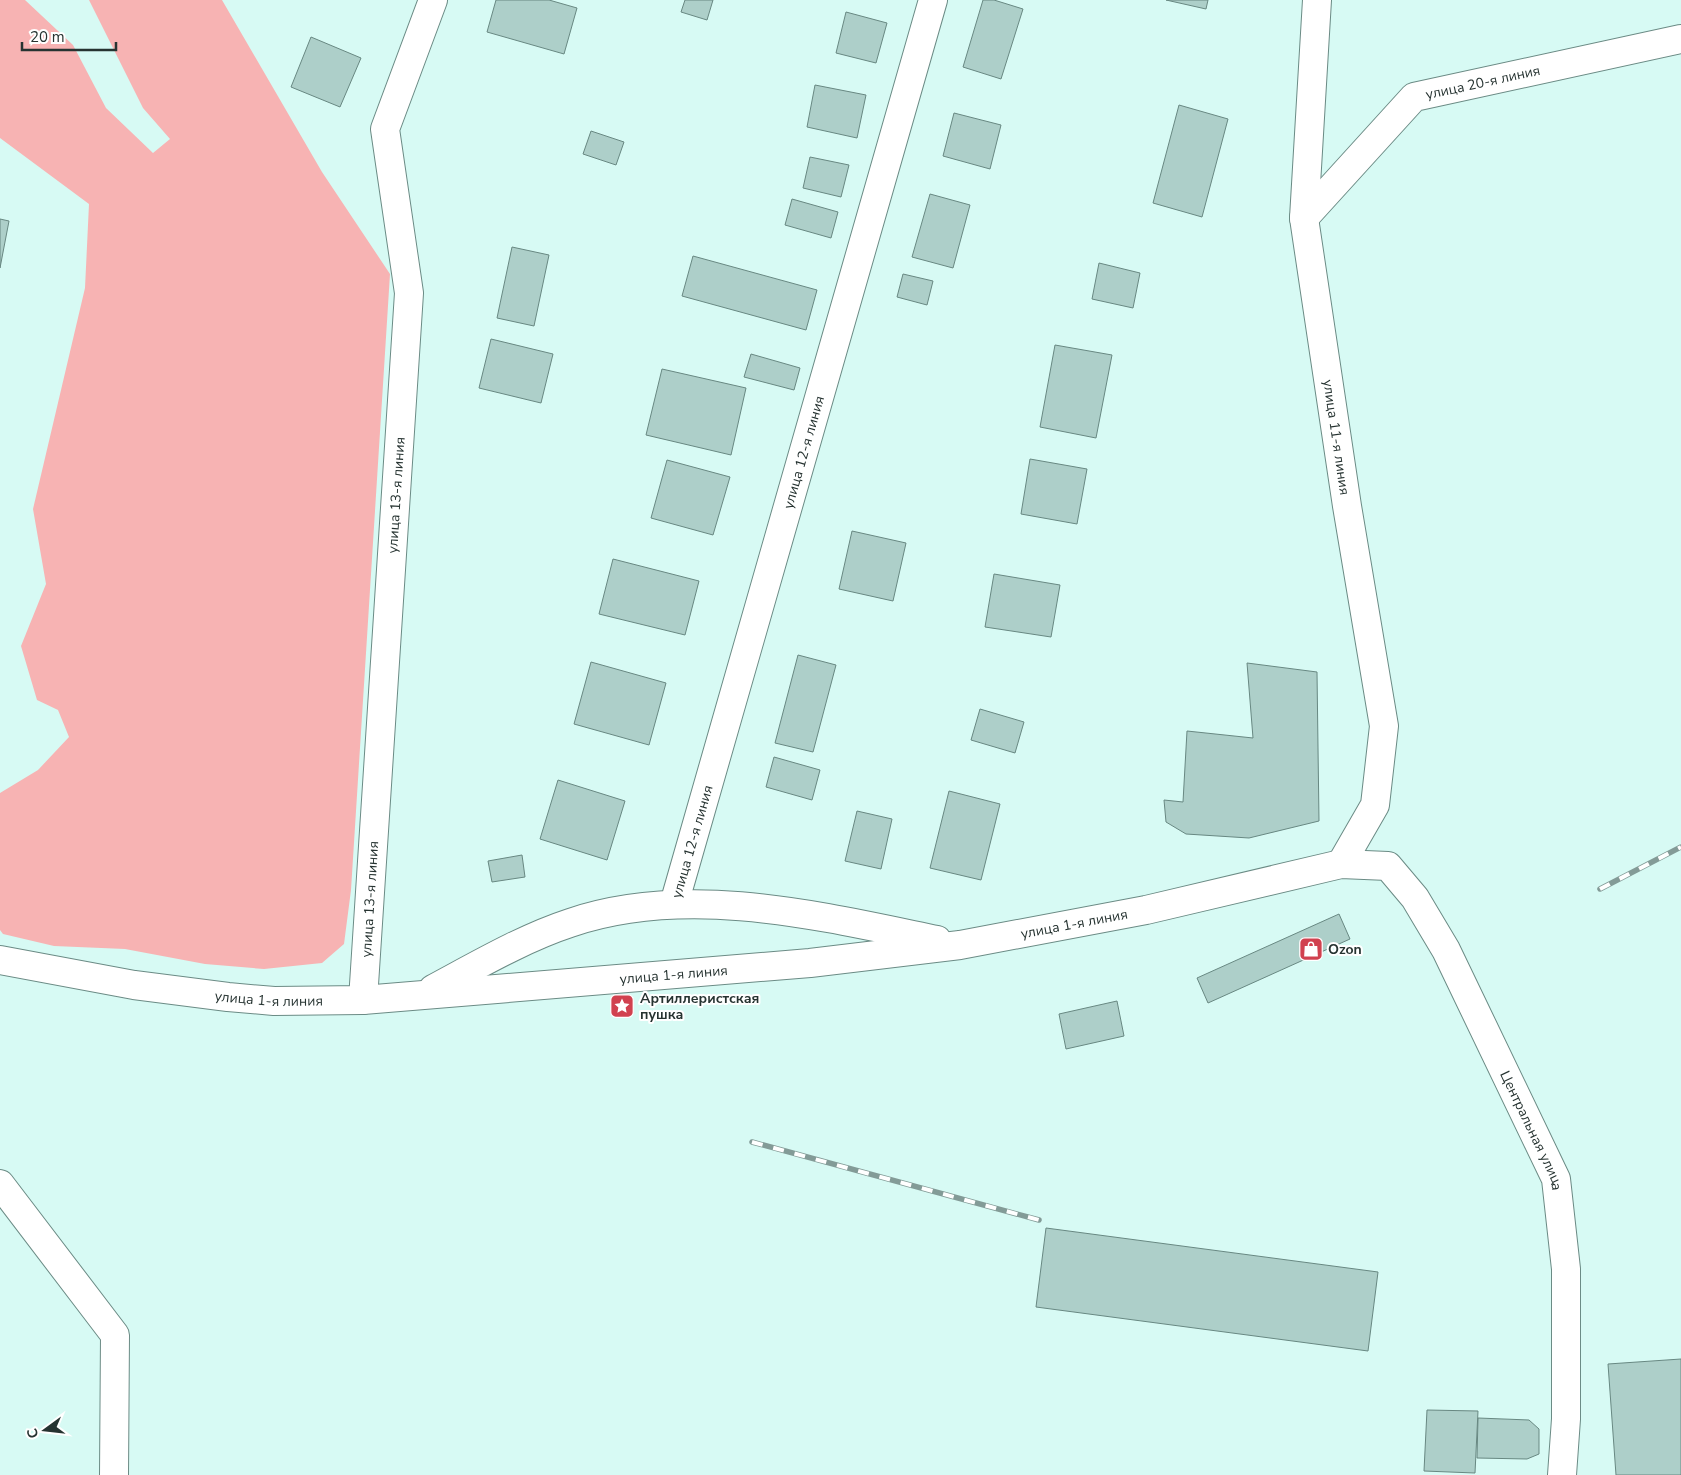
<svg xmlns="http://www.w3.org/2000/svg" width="1681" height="1475" font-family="'Nunito Sans',sans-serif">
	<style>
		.green { fill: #f7b3b3 }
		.building { fill: #adcfc9; stroke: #688882 }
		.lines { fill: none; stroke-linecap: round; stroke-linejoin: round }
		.minor-casing { stroke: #6b8b85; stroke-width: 30 }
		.minor { stroke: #fff; stroke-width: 28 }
		.rail-casing { stroke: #839b97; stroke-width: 5.5 }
		.rail { stroke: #fff; stroke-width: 4; stroke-dasharray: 11; stroke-linecap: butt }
		.labels { text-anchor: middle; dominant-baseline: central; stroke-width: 4; stroke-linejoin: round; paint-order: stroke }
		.street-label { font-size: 14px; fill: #263331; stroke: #fff }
		.poi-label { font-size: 14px; font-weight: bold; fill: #263331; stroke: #fff; text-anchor: start }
	</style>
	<rect width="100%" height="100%" fill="#d7faf4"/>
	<path class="green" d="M0 0H25L73 45 106 108 153 153 170 139 143 108 89 0H222L322 172 390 274 351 890 344 944 322 963 264 969 205 964 125 949 54 946 3 934 0 930V793L38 770 69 737 58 710 37 700 21 646 46 584 33 509 85 288 89 204 0 138Z"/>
	<path class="building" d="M496 0H549L577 8 564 54 487 32Z
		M685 0H713L707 20 681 12Z
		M983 0H994L1023 9 1001 79 963 67Z
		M1166 0H1208L1206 9Z
		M846 12 887 23 876 63 836 53Z
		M311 37 361 58 340 107 291 87Z
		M815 85 866 95 857 138 807 127Z
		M1179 105 1228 119 1202 217 1153 203Z
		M954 113 1001 125 990 169 943 156Z
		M591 131 624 142 616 165 583 154Z
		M810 157 849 165 841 197 803 188Z
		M930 194 970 205 953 268 912 257Z
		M792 199 838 212 831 238 785 225Z
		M0 219 9 221 0 268Z
		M512 247 549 255 534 326 497 318Z
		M693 256 817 290 806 330 682 296Z
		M1099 263 1140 273 1133 308 1092 299Z
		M903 274 933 281 927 305 897 297Z
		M491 339 553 354 541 403 479 388Z
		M1055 345 1112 355 1096 438 1040 427Z
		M751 354 800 368 794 390 744 377Z
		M662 369 746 388 731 455 646 435Z
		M1030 459 1087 469 1077 524 1021 514Z
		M667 460 730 477 713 535 651 518Z
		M852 531 906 543 893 601 839 589Z
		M613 559 699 581 685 635 599 614Z
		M994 574 1060 585 1051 637 985 627Z
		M798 655 836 665 813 752 775 743Z
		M591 662 666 683 649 745 574 724Z
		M1247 663 1317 672 1319 821 1249 838 1186 834 1166 822 1164 800 1183 802 1187 731 1253 738Z
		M980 709 1024 722 1015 753 971 740Z
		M774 757 820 770 812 800 766 787Z
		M558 780 625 801 607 860 540 839Z
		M949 791 1000 804 981 880 930 868Z
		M857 811 892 819 881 869 845 861Z
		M522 855 525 877 492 882 488 861Z
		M1339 914 1350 939 1208 1003 1197 978Z
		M1117 1001 1124 1036 1066 1049 1059 1014Z
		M1046 1228 1378 1272 1368 1351 1036 1307Z
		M1681 1359V1475H1616L1608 1364Z
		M1427 1410 1478 1411 1475 1473 1424 1471Z
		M1478 1418 1529 1420 1539 1429V1454L1527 1459 1477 1458Z"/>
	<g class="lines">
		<g class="minor-casing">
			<g id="minor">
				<path id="s1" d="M1317 0 1304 218 1347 506 1384 726 1375 805 1341 864"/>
				<path id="s2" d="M1304 218 1414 97 1681 39"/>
				<path id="s3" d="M674 904 933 0"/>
				<path id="s4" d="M0 960 134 985 228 997 274 1001 363 1000 810 963 960 945 1146 910 1341 864 1388 866 1415 898 1446 950 1556 1179 1566 1269V1419L1562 1475"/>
				<path d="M433 989C476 966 524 938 570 923 687 883 821 916 937 940"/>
				<path id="s5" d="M363 1000 409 293 385 129 433 0"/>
				<path d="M0 1184 115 1335 114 1475"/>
			</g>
		</g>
		<use href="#minor" class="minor"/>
		<g class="rail-casing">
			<path id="rail" d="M1600 889 1681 847
				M752 1142 1039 1220"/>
		</g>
		<use href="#rail" class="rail"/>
	</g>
	<defs>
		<g id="shop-square" transform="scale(1.25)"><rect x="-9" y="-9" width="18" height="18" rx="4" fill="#d1414f" stroke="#fff"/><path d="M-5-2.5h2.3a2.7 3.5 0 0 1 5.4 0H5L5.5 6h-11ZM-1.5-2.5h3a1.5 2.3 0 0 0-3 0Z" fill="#fff"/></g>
		<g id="sight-square" transform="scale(1.25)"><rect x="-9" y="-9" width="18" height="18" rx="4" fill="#d1414f" stroke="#fff"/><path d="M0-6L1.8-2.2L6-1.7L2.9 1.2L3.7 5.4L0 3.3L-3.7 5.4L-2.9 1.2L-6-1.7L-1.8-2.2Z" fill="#fff"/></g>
	</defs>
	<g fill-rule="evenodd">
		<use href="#shop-square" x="1311" y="949"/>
		<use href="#sight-square" x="622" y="1006"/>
	</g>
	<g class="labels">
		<g class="street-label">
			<text stroke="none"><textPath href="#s2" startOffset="234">улица 20-я линия</textPath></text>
			<text stroke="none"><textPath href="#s1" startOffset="440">улица 11-я линия</textPath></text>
			<text stroke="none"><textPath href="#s3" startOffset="470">улица 12-я линия</textPath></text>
			<text stroke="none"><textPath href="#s5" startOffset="506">улица 13-я линия</textPath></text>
			<text stroke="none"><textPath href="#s3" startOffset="65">улица 12-я линия</textPath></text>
			<text stroke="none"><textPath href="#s5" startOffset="101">улица 13-я линия</textPath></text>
			<text stroke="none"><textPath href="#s4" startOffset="1082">улица 1-я линия</textPath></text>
			<text stroke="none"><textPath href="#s4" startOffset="678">улица 1-я линия</textPath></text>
			<text stroke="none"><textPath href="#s4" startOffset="272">улица 1-я линия</textPath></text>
			<text stroke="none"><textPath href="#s4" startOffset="1705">Центральная улица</textPath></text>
		</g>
		<g class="poi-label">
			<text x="1328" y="949">Ozon</text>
			<text x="640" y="998">Артиллеристская<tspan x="640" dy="16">пушка</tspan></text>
		</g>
	</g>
	<g transform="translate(45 1430) rotate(255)" stroke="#ffffff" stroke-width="4" paint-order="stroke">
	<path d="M0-4L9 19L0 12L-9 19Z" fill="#263331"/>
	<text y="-8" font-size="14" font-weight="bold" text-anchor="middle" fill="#263331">С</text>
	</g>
	<path d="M22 42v8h94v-8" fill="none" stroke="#263331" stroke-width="2.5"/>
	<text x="30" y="42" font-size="15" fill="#263331" stroke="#ffffff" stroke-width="4" paint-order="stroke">20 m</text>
</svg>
